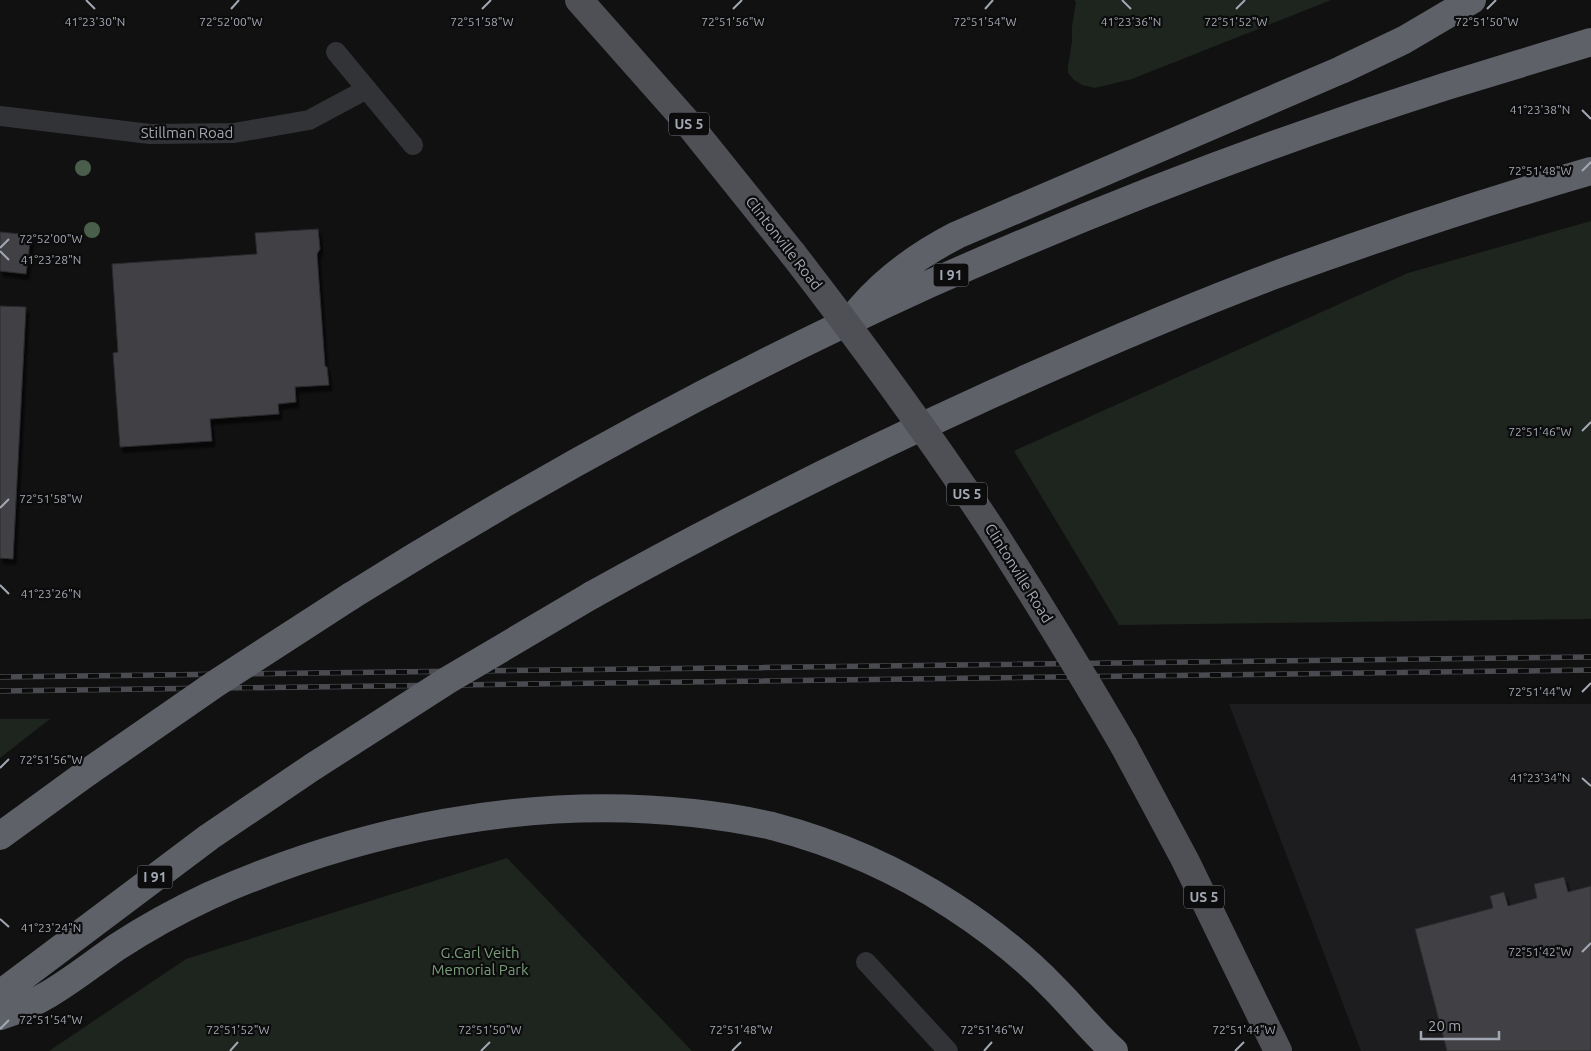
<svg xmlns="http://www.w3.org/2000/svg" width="1591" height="1051" font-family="Ubuntu,sans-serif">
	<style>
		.built { fill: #1d1d1f }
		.green { fill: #1d251e }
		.building { fill: #404145; stroke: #2b2b2e; filter: url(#shadow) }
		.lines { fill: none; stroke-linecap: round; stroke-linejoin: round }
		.minor { stroke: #323337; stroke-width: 20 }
		.primary { stroke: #4e5056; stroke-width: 28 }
		.motorway { stroke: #5e6168; stroke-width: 28 }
		.rail-casing { stroke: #494b50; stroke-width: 5.5 }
		.rail { stroke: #0c0c0d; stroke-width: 4; stroke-dasharray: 11; stroke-linecap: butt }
		.primary-bridge { stroke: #4e5056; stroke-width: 28 }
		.motorway-bridge { stroke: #5e6168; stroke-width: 28 }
		.tree { fill: #4a5f4b }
		.ticks { fill: none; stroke: #a2a8b3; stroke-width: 2 }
		.labels { text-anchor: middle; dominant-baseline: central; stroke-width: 4.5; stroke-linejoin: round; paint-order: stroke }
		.shield { fill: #0c0c0d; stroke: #757981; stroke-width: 1 }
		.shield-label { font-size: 14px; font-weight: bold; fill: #a2a8b3 }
		.street-label { font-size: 15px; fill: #a2a8b3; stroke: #0c0c0d }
		.park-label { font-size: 15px; fill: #799e7a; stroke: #0c0c0d }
		.ticks-label { font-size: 12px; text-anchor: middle; fill: #a2a8b3; stroke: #0c0c0d; stroke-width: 4.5; stroke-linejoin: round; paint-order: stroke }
	</style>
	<defs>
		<filter id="shadow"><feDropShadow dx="3" dy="5.5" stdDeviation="1" flood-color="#0009"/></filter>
	</defs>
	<rect width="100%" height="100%" fill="#111112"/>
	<path class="built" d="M1229 704H1591V1051H1361Z"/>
	<path class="green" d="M1074 0H1331L1132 79 1095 88 1082 85 1074 80 1068 73V66L1072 41V27L1076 2Z
		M1591 221V619L1119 625 1014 451 1408 273Z
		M0 719H50L0 758Z
		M507 858 692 1051H49L186 959Z"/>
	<path class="building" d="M318 229 320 249 317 254 325 366 327 367 329 385 295 387 296 402 278 404 279 414 210 419 212 441 120 447 113 353 118 352 112 264 257 254 255 233Z
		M0 232 31 235 26 274 0 271Z
		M0 306 26 307 13 559 0 558Z
		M1564 877 1568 892 1591 886V1051H1447L1415 929 1493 908 1490 896 1504 892 1508 906 1537 898 1534 884Z"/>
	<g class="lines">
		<path class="minor" d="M336 52 413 145
			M0 116 150 134 234 133 309 120 367 89
			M866 962 948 1051"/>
		<path class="primary" d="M579 0 687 122 793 254
			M1124 746 1185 860 1278 1051"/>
		<path class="motorway" d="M859 310C886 278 920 254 957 235L1341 70 1404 40 1472 0
			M592 595C723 522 856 456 992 394 1085 352 1179 311 1275 275 1379 237 1484 202 1591 171
			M351 596C536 480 729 375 929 284 1097 209 1271 142 1447 86 1495 71 1543 57 1591 42
			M0 836 88 772
			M0 994 209 837 314 766
			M0 1016C46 1002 78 974 117 947 146 928 177 911 209 896 359 829 529 795 693 813 720 816 746 820 772 826 837 843 898 870 953 906 990 930 1024 957 1054 988 1075 1009 1093 1032 1114 1051"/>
		<g class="rail-casing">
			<path id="rail" d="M0 677 1591 657
				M0 691 1591 670"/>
		</g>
		<use href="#rail" class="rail"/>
		<path class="primary-bridge" d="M793 254C861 342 928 433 990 527 1036 599 1081 672 1124 746"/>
		<path class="motorway-bridge" d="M314 766 448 680 592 595
			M88 772 215 684 351 596"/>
	</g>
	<g class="tree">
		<circle cx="83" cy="168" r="8"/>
		<circle cx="92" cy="230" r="8"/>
	</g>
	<path class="ticks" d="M86 0 95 9M1122 0 1131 9M231 9 239 0M482 9 491 0M733 9 742 0M985 9 993 0M1236 9 1245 0M1487 9 1496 0M1582 110 1591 119M1582 171 1591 162M0 248 9 239M0 251 9 260M1582 431 1591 422M0 508 9 499M0 585 9 594M1582 692 1591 683M0 768 9 759M1582 778 1591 786M0 919 9 927M1582 952 1591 943M0 1029 9 1020M230 1051 238 1042M481 1051 490 1042M732 1051 741 1042M984 1051 992 1042M1235 1051 1244 1042"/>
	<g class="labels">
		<g class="shield">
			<rect x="669" y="112.5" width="40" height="23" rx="4"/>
			<rect x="933.5" y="263.5" width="35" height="23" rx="4"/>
			<rect x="947" y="482.5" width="40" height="23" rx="4"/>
			<rect x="137.5" y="865.5" width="35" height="23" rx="4"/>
			<rect x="1184" y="885.5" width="40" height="23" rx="4"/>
		</g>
		<g class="shield-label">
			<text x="689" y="124">US 5</text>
			<text x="951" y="275">I 91</text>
			<text x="967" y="494">US 5</text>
			<text x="155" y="877">I 91</text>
			<text x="1204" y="897">US 5</text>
		</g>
		<g class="street-label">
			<text x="187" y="132">Stillman Road</text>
			<text transform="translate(784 243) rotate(52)">Clintonville Road</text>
			<text transform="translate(1019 573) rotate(58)">Clintonville Road</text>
		</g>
		<g class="park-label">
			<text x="480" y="952">G.Carl Veith<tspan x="480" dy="17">Memorial Park</tspan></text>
		</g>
	</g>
	<g class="ticks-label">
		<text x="95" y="26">41°23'30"N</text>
		<text x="1131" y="26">41°23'36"N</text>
		<text x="231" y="26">72°52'00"W</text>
		<text x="482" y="26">72°51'58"W</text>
		<text x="733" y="26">72°51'56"W</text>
		<text x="985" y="26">72°51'54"W</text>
		<text x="1236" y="26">72°51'52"W</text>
		<text x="1487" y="26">72°51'50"W</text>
		<text x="1540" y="114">41°23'38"N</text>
		<text x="1540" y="175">72°51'48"W</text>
		<text x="51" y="243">72°52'00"W</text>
		<text x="51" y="264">41°23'28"N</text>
		<text x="1540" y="436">72°51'46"W</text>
		<text x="51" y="503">72°51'58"W</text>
		<text x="51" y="598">41°23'26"N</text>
		<text x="1540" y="696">72°51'44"W</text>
		<text x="51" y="764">72°51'56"W</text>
		<text x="1540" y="782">41°23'34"N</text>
		<text x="51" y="932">41°23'24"N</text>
		<text x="1540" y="956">72°51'42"W</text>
		<text x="51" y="1024">72°51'54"W</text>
		<text x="238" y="1034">72°51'52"W</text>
		<text x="490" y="1034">72°51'50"W</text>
		<text x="741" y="1034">72°51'48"W</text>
		<text x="992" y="1034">72°51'46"W</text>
		<text x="1244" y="1034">72°51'44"W</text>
	</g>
	<path d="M1421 1031v8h78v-8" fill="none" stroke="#a2a8b3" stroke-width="2.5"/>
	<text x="1428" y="1031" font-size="15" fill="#a2a8b3" stroke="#0c0c0d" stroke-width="4" paint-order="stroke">20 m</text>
</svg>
